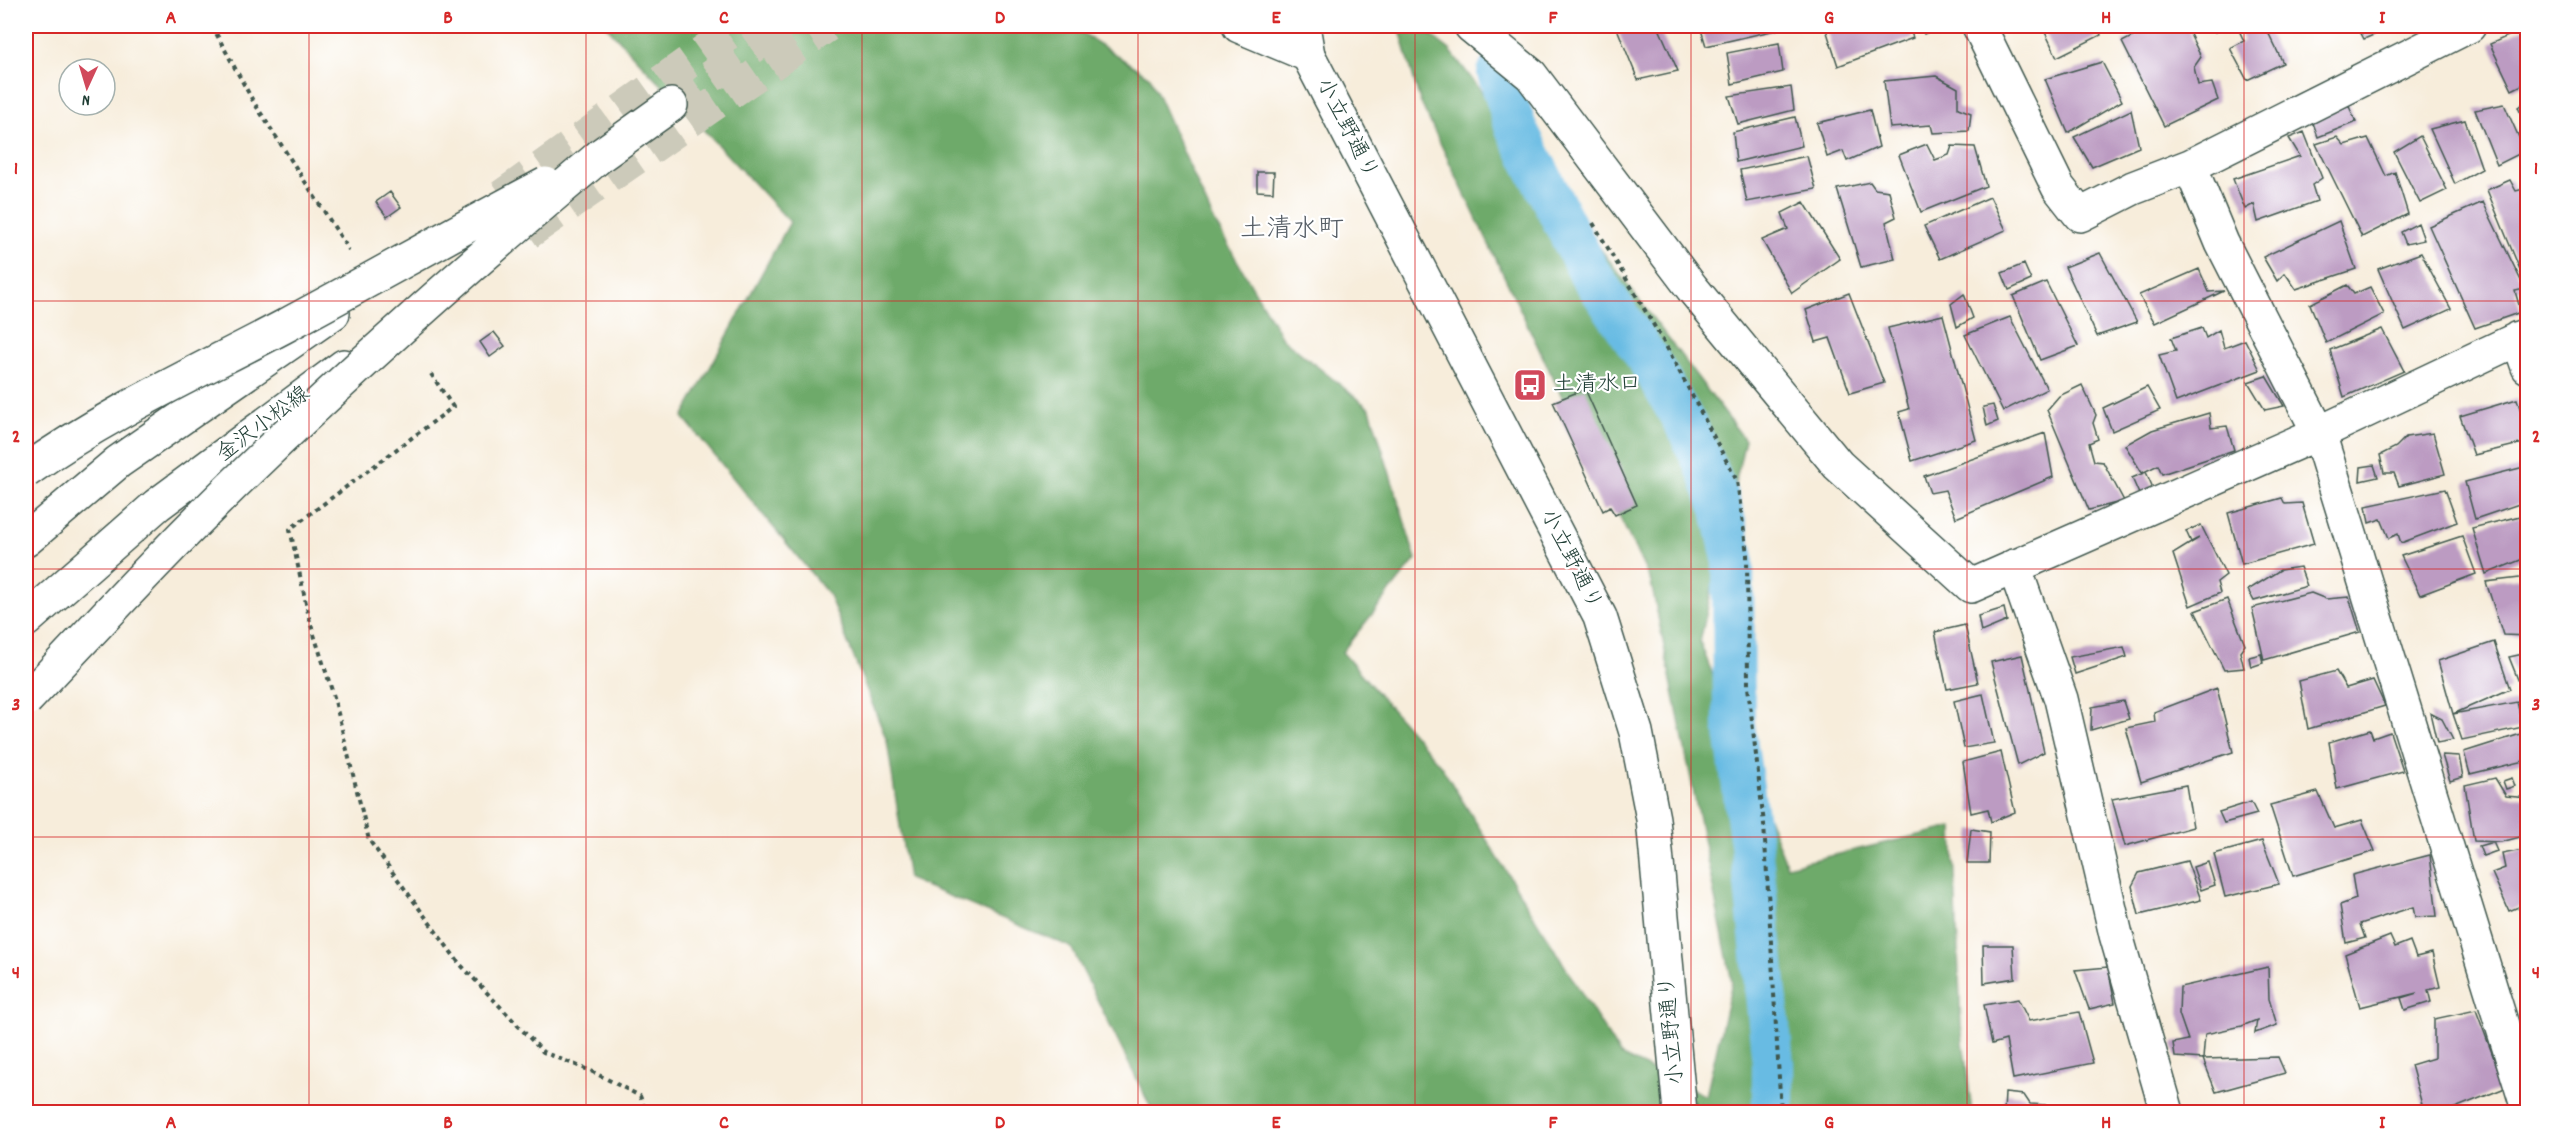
<svg xmlns="http://www.w3.org/2000/svg" width="2553" height="1138" font-family="Dekko,'Klee One',sans-serif">
	<style>
		.forest { fill: #6eaa6a; stroke: #46744f; stroke-width: 1.5 }
		.lines { fill: none; stroke-linecap: round; stroke-linejoin: round }
		.canal { stroke: #67bbe3; stroke-width: 42 }
		.building { fill: #bc9bc2 }
		.primary-tunnel { stroke: #cccaba; stroke-width: 33; stroke-dasharray: 33 16; stroke-linecap: butt }
		.minor-casing { stroke: #3f574d; stroke-width: 36 }
		.secondary-casing { stroke: #3f574d; stroke-width: 36 }
		.primary-casing { stroke: #3f574d; stroke-width: 36 }
		.path { stroke: #3f574d; stroke-width: 4; stroke-dasharray: 4.5 4.5; stroke-linecap: butt }
		.minor { stroke: #fff; stroke-width: 33 }
		.secondary { stroke: #fff; stroke-width: 33 }
		.primary { stroke: #fff; stroke-width: 33 }
		.primary-bridge-casing { stroke: #3f574d; stroke-width: 36; stroke-linecap: butt }
		.primary-bridge { stroke: #fff; stroke-width: 33 }
		.grid { fill: none; stroke: #d62828; stroke-width: 1.5; stroke-opacity: 0.55 }
		.labels { text-anchor: middle; dominant-baseline: central; stroke-width: 4.5; stroke-linejoin: round; paint-order: stroke }
		.street-label { font-size: 22px; fill: #1f3d34; stroke: #fff }
		.poi-label { font-size: 22px; fill: #1f3d34; stroke: #fff; text-anchor: start }
		.quarter-label { font-size: 26px; fill: #565e66; stroke: #fff }
		.neatline { fill: none; stroke: #d62828; stroke-width: 2 }
		.grid-label { font-size: 20px; text-anchor: middle; font-weight: bold; fill: #d62828 }
	</style>
	<rect width="100%" height="100%" fill="#fff"/>
	<filter id="ink" filterUnits="userSpaceOnUse"><feTurbulence type="fractalNoise" baseFrequency=".0167" numOctaves="2"/><feDisplacementMap in="SourceGraphic" scale="12" xChannelSelector="R" yChannelSelector="G"/><feConvolveMatrix kernelMatrix="1 2 1 2 8 2 1 2 1" color-interpolation-filters="sRGB"/></filter>
	<filter id="wash" filterUnits="userSpaceOnUse"><feTurbulence type="fractalNoise" baseFrequency=".008" numOctaves="4" result="noise"/><feDisplacementMap in="SourceGraphic" scale="24" xChannelSelector="R" yChannelSelector="G"/><feGaussianBlur stdDeviation="1.35" result="paint"/><feColorMatrix in="noise" values="0 0 0 0 0 0 0 0 0 0 0 0 0 0 0 0 0 1.4 0 .05"/><feComposite in="paint" operator="in"/></filter>
	<g filter="url(#wash)">
		<rect width="100%" height="100%" fill="#f7eddb"/>
		<path class="forest" d="M606 26H1072L1150 77 1213 219 1282 338 1370 409 1416 559 1342 652 1441 766 1620 1055 1706 1096 1732 982 1651 582 1420 101 1399 26H1419L1450 50 1745 440 1700 642 1787 866 1953 827 1961 1025 1972 1112H1153L1071 947 908 879 887 741 829 595 683 417 790 222Z"/>
		<g class="lines">
			<path class="canal" d="M1498 73 1516 128 1589 272 1648 359 1687 427 1707 469 1720 504
				M1723 514 1733 558 1734 724 1751 844 1773 1063V1112"/>
		</g>
		<g id="blocks">
			<path class="building" d="M1616 26H1658L1678 71 1638 80Z
				M1700 26H1775L1776 30 1706 46Z
				M1825 26H1909L1913 38 1838 66Z
				M1921 26H1942L1924 34Z
				M2042 26H2097L2101 35 2057 57Z
				M2153 26H2169L2170 28 2186 26 2201 57 2194 67 2198 85 2212 83 2218 100 2164 126 2122 42Z
				M2212 26H2230L2215 32Z
				M2237 26H2265L2283 63 2247 80 2230 48 2244 41Z
				M2357 26H2395L2364 39Z
				M2528 27V82L2512 90 2490 44Z
				M1779 43 1783 72 1732 84 1727 53Z
				M2102 62 2122 101 2068 133 2045 79Z
				M1936 76 1958 88V108L1971 113 1969 131 1933 133 1931 125 1890 128 1884 81Z
				M1791 87 1794 110 1738 124 1729 96Z
				M2528 100V130L2518 107Z
				M2347 102 2356 122 2318 137 2312 120Z
				M2504 104 2525 151 2497 165 2475 110Z
				M1870 110 1879 147 1847 161 1843 151 1827 157 1817 123Z
				M2131 110 2139 147 2092 167 2074 137Z
				M1795 117 1802 146 1736 162 1733 132Z
				M2465 120 2482 169 2455 184 2430 129Z
				M2304 132 2322 178 2312 185 2317 201 2258 222 2254 204 2245 209 2233 179 2300 156 2289 138Z
				M2420 136 2447 190 2420 203 2394 152Z
				M2337 137 2344 145 2368 138 2386 176 2395 172 2408 214 2362 237 2316 144Z
				M1927 144 1935 160 1949 155 1952 146 1975 147 1986 186 1921 212 1899 155Z
				M1807 156 1816 189 1747 202 1740 170Z
				M1257 172H1274L1273 192 1257 191Z
				M2510 180 2516 191 2528 188V272H2521L2487 190Z
				M1870 182 1875 189 1889 191 1896 217 1886 222 1895 259 1861 267 1837 189Z
				M390 192 401 207 387 217 376 202Z
				M1990 197 2006 230 1940 259 1924 226Z
				M1804 202 1840 259 1792 293 1762 240 1788 229 1782 213Z
				M2483 202 2525 289 2515 291 2521 312 2475 328 2429 226Z
				M2339 221 2356 269 2296 289 2285 273 2277 281 2263 257Z
				M2418 223 2424 240 2406 244 2401 232Z
				M2100 253 2137 322 2097 336 2065 267Z
				M2421 253 2451 309 2405 330 2378 269Z
				M2024 264 2031 280 2009 290 2002 273Z
				M2199 269 2209 292 2224 291 2155 323 2139 295Z
				M2046 282 2078 346 2040 360 2013 296Z
				M2347 285 2354 294 2370 287 2384 314 2326 343 2310 304Z
				M1849 293 1884 383 1850 393 1830 338 1816 342 1806 310Z
				M1964 294 1973 318 1957 327 1951 304Z
				M1943 315 1976 440 1912 461 1899 412 1909 409 1888 328Z
				M2010 317 2047 389 2003 411 1965 335Z
				M2202 328 2206 338 2219 330 2224 348 2245 340 2260 370 2176 402 2159 355 2176 351 2171 338Z
				M2382 329 2404 371 2344 397 2330 350Z
				M494 332 505 346 490 357 480 342Z
				M2266 376 2284 406 2265 410 2248 382Z
				M2082 385 2096 415 2093 423 2098 439 2089 443 2094 461 2103 462 2124 501 2089 510 2047 410 2059 396Z
				M2147 387 2160 410 2112 431 2103 408Z
				M1585 389 1637 505 1615 515 1610 507 1603 511 1553 402Z
				M2517 399 2528 433V442L2474 455 2460 416Z
				M1993 405 1998 421 1987 426 1983 407Z
				M2209 413 2211 428 2227 426 2234 450 2162 474 2158 465 2142 473 2125 445 2152 430Z
				M2045 433 2053 477 1956 518 1945 490 1930 493 1924 476Z
				M2433 433 2445 474 2399 486 2394 473H2384L2380 455 2396 447 2406 437Z
				M2374 465 2378 477 2360 481 2361 467Z
				M2528 466V501L2475 519 2465 482Z
				M2146 472 2153 488 2139 494 2132 478Z
				M2445 489 2457 522 2401 543 2398 534 2389 538 2381 519 2369 523 2366 506Z
				M2282 498 2285 504 2302 503 2314 544 2242 564 2228 513Z
				M2520 516 2528 539V557L2486 574 2472 528Z
				M2201 525 2226 575 2217 582 2220 593 2190 606 2173 554 2199 538 2191 542 2186 531Z
				M2462 536 2476 574 2420 595 2401 556Z
				M2300 567 2307 586 2254 601 2248 590 2280 570Z
				M2528 577V636L2503 635 2486 582Z
				M2311 593 2326 599 2349 597 2360 632 2264 660 2252 608Z
				M2227 599 2245 645 2240 652 2244 668 2224 670 2195 611Z
				M2004 608 2007 621 1981 632 1978 616Z
				M1965 625 1978 683 1947 689 1935 632Z
				M2494 642 2510 689 2453 714 2517 702 2523 727 2462 740 2453 714 2438 661Z
				M2124 647 2127 657 2075 674 2070 657Z
				M2528 653V702H2527L2509 657Z
				M2261 654 2263 663 2251 667 2249 657Z
				M2022 655 2044 752 2018 765 1991 662Z
				M2336 671 2346 688 2373 680 2385 706 2308 729 2299 681Z
				M2217 688 2233 752 2141 782 2126 728 2155 722 2154 712Z
				M1983 694 1994 743 1964 748 1954 701Z
				M2123 701 2129 719 2091 730 2092 707Z
				M2430 713 2442 719 2453 740 2437 743Z
				M2370 730 2373 738 2390 732 2403 771 2337 789 2329 742Z
				M2524 733 2528 741V760L2470 774 2464 752Z
				M2001 752 2015 812 1991 822 1988 809 1971 813 1963 762Z
				M2442 755 2459 756 2463 777 2450 781Z
				M2495 778 2506 796 2528 798V835L2501 842 2474 841 2465 785Z
				M2512 778 2515 786 2506 789 2503 781Z
				M2186 785 2193 827 2125 846 2112 799Z
				M2318 792 2334 828 2362 820 2375 851 2293 876 2270 805Z
				M2251 802 2257 814 2224 823 2219 812Z
				M1971 829 1990 832 1989 863H1967Z
				M2262 841 2279 884 2225 897 2214 854Z
				M2493 842 2497 851 2483 856 2479 846Z
				M2528 849V903L2509 911 2492 873 2505 868 2502 854Z
				M2430 855 2437 916 2415 917 2413 907 2360 924 2365 938 2346 943 2340 905 2356 899 2352 875Z
				M2187 861 2201 900 2139 915 2132 886 2139 873Z
				M2208 862 2215 885 2201 890 2193 867Z
				M2390 936 2395 947 2410 941 2416 957 2432 953 2440 987 2428 990 2431 1002 2405 1010 2401 998 2417 993 2360 1007 2345 954Z
				M1983 945H2013L2015 978 1984 983Z
				M2108 967 2115 1003 2089 1009 2075 970Z
				M2268 967 2269 999 2277 1025 2255 1033 2257 1020 2242 1026 2205 1034 2203 1059 2175 1057 2173 1043 2188 1040 2179 1014 2180 987Z
				M2018 999 2029 1021 2079 1012 2093 1063 2013 1079 2006 1040 1992 1044 1984 1005Z
				M2476 1010 2505 1088 2445 1112H2424L2411 1065 2434 1058V1019Z
				M2278 1057 2285 1073 2216 1092 2203 1059Z
				M2005 1093 2024 1095 2030 1104 2046 1105 2047 1112H2004Z"/>
		</g>
	</g>
	<g filter="url(#ink)">
		<use href="#blocks" fill-opacity="0" stroke="#3f574d" stroke-width="1.5"/>
		<g class="lines">
			<path class="primary-tunnel" d="M671 105 783 26
				M502 196 739 26
				M528 233 827 26"/>
			<g class="minor-casing">
				<path id="minor" d="M1471 26 1531 75 1692 288 1838 465 1971 586 2319 433 2528 334
					M1979 26 2058 187 2080 215 2133 188 2190 166 2222 243 2319 433 2528 1109
					M2190 166 2469 26
					M2518 338 2528 367
					M2014 566 2061 699 2116 935 2167 1112"/>
			</g>
			<g class="secondary-casing">
				<path id="secondary" d="M1303 26 1308 55"/>
			</g>
			<g class="primary-casing">
				<path id="primary" d="M1239 26 1308 55 1600 617 1636 732 1653 819 1680 1112
					M601 155 671 105
					M26 540 118 462 333 313
					M26 620 157 505 344 366"/>
			</g>
			<path class="path" d="M212 26 253 101 349 250
				M1593 223 1665 344 1737 481 1747 554 1748 687 1764 824 1781 1112
				M431 374 453 407 290 529 310 622 334 697 369 840 459 963 543 1052 591 1071 640 1096 646 1112
				M26 1097 32 1112"/>
			<use href="#minor" class="minor"/>
			<use href="#secondary" class="secondary"/>
			<use href="#primary" class="primary"/>
			<g class="primary-bridge-casing">
				<path id="primary-bridge" d="M26 471C106 414 196 373 283 327 371 280 458 230 546 184
					M26 700C100 622 174 541 253 466 365 358 482 255 601 155"/>
			</g>
			<use href="#primary-bridge" class="primary-bridge"/>
		</g>
	</g>
	<path class="grid" d="M309 26V1112M586 26V1112M862 26V1112M1138 26V1112M1415 26V1112M1691 26V1112M1967 26V1112M2244 26V1112M26 301H2528M26 569H2528M26 837H2528"/>
	<defs>
		<g id="bus-square" transform="scale(1.725)"><rect x="-9" y="-9" width="18" height="18" rx="4" fill="#d1495b" stroke="#fff"/><path d="M-5-6H5V4H4V6H2V4H-2V6H-4V4H-5ZM-3.5-4V0h7V-4ZM-3.5 1.2v1.5H-2V1.2ZM2 1.2v1.5H3.5V1.2Z" fill="#fff"/></g>
	</defs>
	<g fill-rule="evenodd">
		<use href="#bus-square" x="1530" y="385"/>
	</g>
	<g class="labels">
		<g class="street-label">
			<text transform="translate(1346 129) rotate(63)">小立野通り</text>
			<text transform="translate(264 425) rotate(-37)">金沢小松線</text>
			<text transform="translate(1570 560) rotate(63)">小立野通り</text>
			<text transform="translate(1673 1030) rotate(-95)">小立野通り</text>
		</g>
		<g class="poi-label">
			<text x="1553" y="385">土清水口</text>
		</g>
		<g class="quarter-label">
			<text x="1292" y="230">土清水町</text>
		</g>
	</g>
	<rect width="2553" height="1138" fill="none" stroke="#fff" stroke-width="66"/>
	<g transform="translate(87 87) rotate(184)"><circle r="28" fill="#ffffff" stroke="#a5b1ae" stroke-width="1.5"/>
	<path d="M0-4.5L10 22L0 15L-10 22Z" fill="#d1495b"/>
	<text y="-9" font-size="16" font-weight="bold" text-anchor="middle" fill="#1f3d34">N</text>
	</g>
	<rect x="33" y="33" width="2487" height="1072" class="neatline"/>
	<g class="grid-label">
		<text x="171" y="23">A</text>
		<text x="448" y="23">B</text>
		<text x="724" y="23">C</text>
		<text x="1000" y="23">D</text>
		<text x="1276" y="23">E</text>
		<text x="1553" y="23">F</text>
		<text x="1829" y="23">G</text>
		<text x="2106" y="23">H</text>
		<text x="2382" y="23">I</text>
		<text x="16" y="174">1</text>
		<text x="2536" y="174">1</text>
		<text x="16" y="442">2</text>
		<text x="2536" y="442">2</text>
		<text x="16" y="710">3</text>
		<text x="2536" y="710">3</text>
		<text x="16" y="978">4</text>
		<text x="2536" y="978">4</text>
		<text x="171" y="1128">A</text>
		<text x="448" y="1128">B</text>
		<text x="724" y="1128">C</text>
		<text x="1000" y="1128">D</text>
		<text x="1276" y="1128">E</text>
		<text x="1553" y="1128">F</text>
		<text x="1829" y="1128">G</text>
		<text x="2106" y="1128">H</text>
		<text x="2382" y="1128">I</text>
	</g>
</svg>
